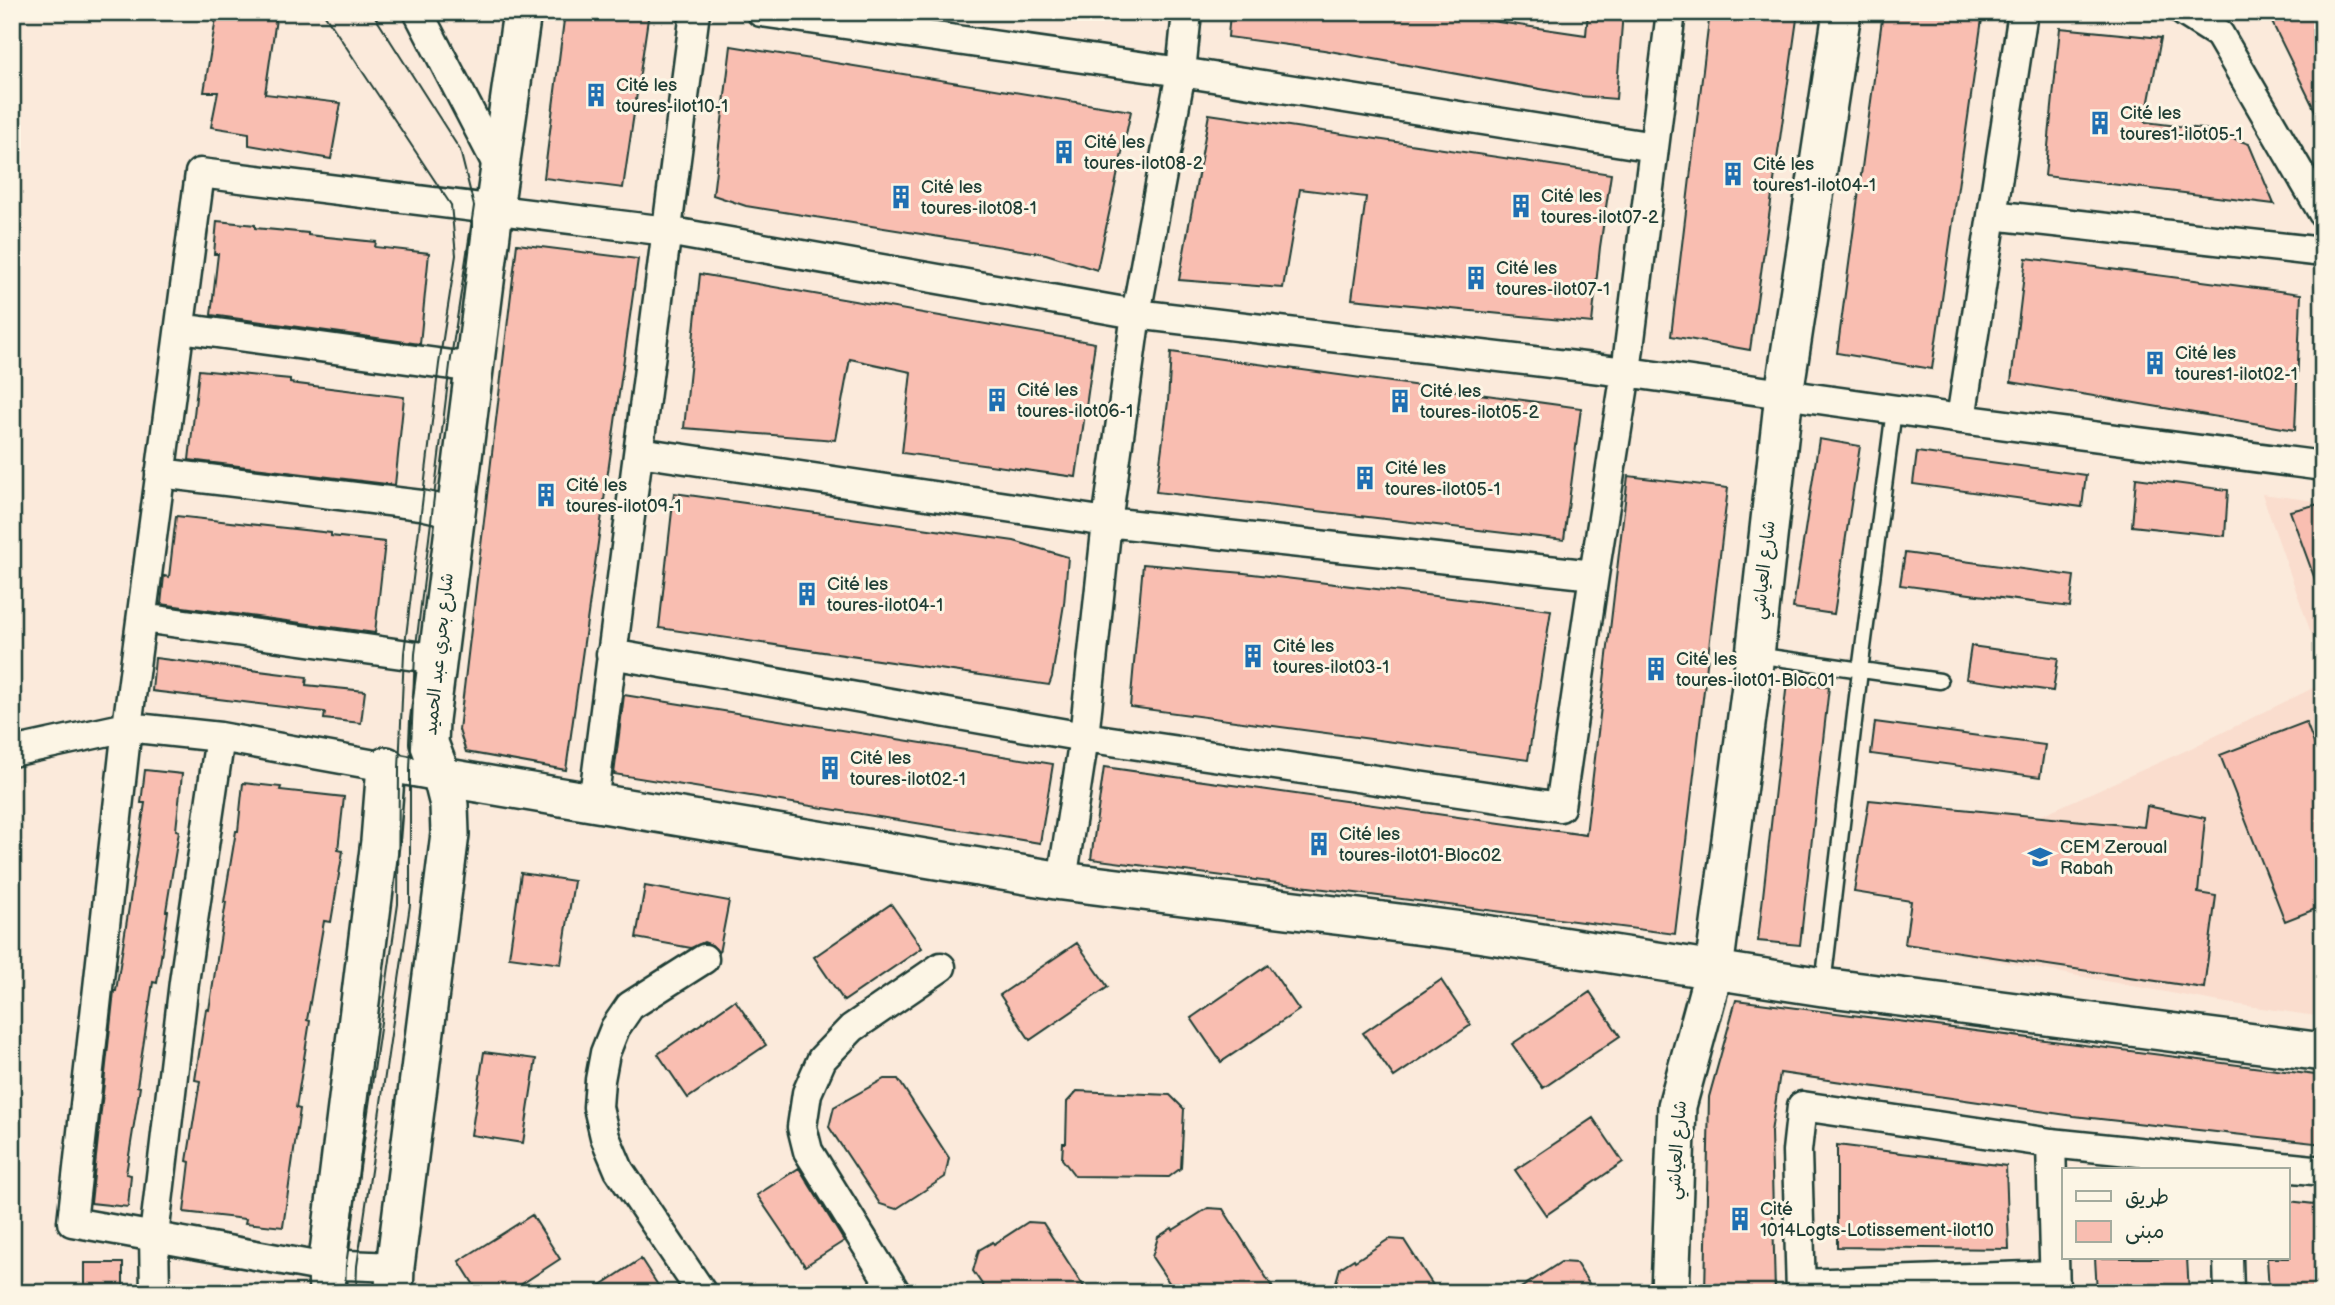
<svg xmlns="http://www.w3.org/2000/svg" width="2335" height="1305" font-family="'Balsamiq Sans','Playpen Sans Arabic',sans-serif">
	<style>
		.built { fill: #faddce }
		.building { fill: #f9beb1; stroke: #1f3d34; stroke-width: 2 }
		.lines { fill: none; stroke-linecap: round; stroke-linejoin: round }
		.service-casing { stroke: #1f3d34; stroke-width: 19 }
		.minor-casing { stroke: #1f3d34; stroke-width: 33 }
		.tertiary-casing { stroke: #1f3d34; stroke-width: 42 }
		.service { stroke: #fcf5e5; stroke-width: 14 }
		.minor { stroke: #fcf5e5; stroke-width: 28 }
		.tertiary { stroke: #fcf5e5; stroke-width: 37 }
		.tram { stroke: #1f3d34; stroke-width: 2 }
		.labels { text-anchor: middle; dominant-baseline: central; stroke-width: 6; stroke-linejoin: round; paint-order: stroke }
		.poi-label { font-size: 18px; fill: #1f3d34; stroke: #fcf5e5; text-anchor: start }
		.street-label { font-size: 18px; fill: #1f3d34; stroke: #fcf5e5 }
	</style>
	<rect width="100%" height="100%" fill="#fbeadb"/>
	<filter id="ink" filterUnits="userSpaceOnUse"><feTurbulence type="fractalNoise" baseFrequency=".0143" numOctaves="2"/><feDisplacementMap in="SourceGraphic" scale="14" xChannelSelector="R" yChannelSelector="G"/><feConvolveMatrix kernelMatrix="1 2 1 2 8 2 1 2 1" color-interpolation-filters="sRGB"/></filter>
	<g filter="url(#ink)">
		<path class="built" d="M2262 494 2323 502V667Z
			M2323 683V1017L2220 1002 1905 944 1910 901 1854 892 2037 817 2187 750Z"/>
		<path class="building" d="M217 12H277L265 94 341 103 331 159 249 145V133L211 127 218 92H204Z
			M565 12H649L623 188 544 178Z
			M1230 12H1430L1586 35 1588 12H1623L1616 99 1579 96 1324 50 1228 37Z
			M1710 12H1798L1750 350 1671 336Z
			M1883 12H1983L1932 369 1837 353Z
			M2267 12H2323V127Z
			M2060 28 2161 38 2145 122 2210 130 2249 144 2274 204 2045 176Z
			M731 46 1131 111 1097 270 1046 254 746 206 713 195Z
			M1209 114 1611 174 1600 247 1592 323 1352 299 1366 197 1300 189 1283 288 1179 280Z
			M217 221 255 225V228L308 233V235L376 242 375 247 429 253 420 344 211 315 218 254H214Z
			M517 244 638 259 566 770 466 752 459 730Z
			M2026 258 2301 294 2295 430 2011 382Z
			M700 274 1095 343 1076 477 902 453 911 372 850 359 835 440 684 428Z
			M1171 352 1581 408 1564 540 1156 492 1168 402Z
			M199 370 290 379V383L404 397 395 485 189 460Z
			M1819 439 1860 446 1834 614 1793 608Z
			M1917 452 2086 475 2082 507 1913 484Z
			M1628 476 1728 488 1675 934 1091 859 1104 767 1586 835Z
			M2136 478 2228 490 2225 536 2132 526Z
			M674 493 1014 541 1068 557 1064 604 1052 677 1049 685 659 628Z
			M2323 503V593H2320L2290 511Z
			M176 516 331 533V536L385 542 375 633 161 604 164 576 169 577Z
			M1905 553 2074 576 2070 607 1900 585Z
			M1143 564 1244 573 1551 610 1528 760 1130 707Z
			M1971 646 2058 658 2053 691 1966 679Z
			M155 658 307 677 306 685 365 691 361 723 324 719 325 712 152 691Z
			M1787 682 1829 687 1800 945 1758 941Z
			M624 695 1053 764 1040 843 614 774Z
			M1875 722 2045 745 2040 777 1871 754Z
			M2306 722 2323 767V906L2285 921 2220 755Z
			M145 770 182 774 176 830 179 831 166 911H168L157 983 153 982 137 1086 140 1087 126 1174 131 1175 128 1207 91 1203 114 991H116L145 803H141Z
			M243 783 281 787 280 790 344 797 338 850 343 851 331 922 324 921 307 1020 310 1021 296 1108 300 1109 283 1227 245 1223 246 1219 184 1212 190 1162 187 1161 200 1081 195 1080 206 1009 209 1010 226 902H224L236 831H238Z
			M1869 800 2144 827 2147 806 2205 818 2198 893 2216 896 2204 988 1905 944 1911 901 1854 892Z
			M521 873 574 881 561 964 509 957Z
			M645 886 729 901 719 953 712 945 704 942 691 948 636 938Z
			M891 904 922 948 844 1001 814 957Z
			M1077 943 1108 987 1030 1040 1000 995Z
			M1268 965 1299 1010 1221 1062 1191 1018Z
			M1441 980 1471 1025 1394 1077 1363 1033Z
			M1590 992 1620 1036 1543 1088 1512 1044Z
			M735 1000 766 1045 688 1098 658 1054Z
			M1736 1000 2323 1076V1144L2074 1116 1780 1073 1771 1132 1775 1293H1705L1709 1097Z
			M484 1052 536 1059 523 1143 471 1135Z
			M884 1079H898L949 1158 945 1177 896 1209 880 1204 829 1127 834 1107Z
			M1077 1091 1170 1095 1184 1109 1181 1168 1169 1177 1075 1176 1062 1159 1063 1143H1066L1067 1102Z
			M1593 1118 1623 1162 1546 1215 1515 1170Z
			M1837 1145 2006 1166 2009 1249 1837 1247Z
			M799 1168 844 1241 805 1266 757 1195Z
			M2288 1201 2323 1205V1293H2269L2267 1258H2288Z
			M1208 1208 1223 1209 1276 1293H1176L1152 1257 1158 1237 1172 1228 1173 1230Z
			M532 1215 560 1259 508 1293H479L459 1261Z
			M1028 1222 1043 1223 1088 1293H988L973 1271 979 1250 993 1242 994 1244Z
			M1389 1239 1404 1240 1438 1293H1333L1340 1268 1354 1259 1355 1261Z
			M2095 1258H2187L2189 1293H2097Z
			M641 1259 663 1293H589Z
			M1561 1262 1576 1263 1595 1293H1513Z
			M85 1263H123V1293H85Z"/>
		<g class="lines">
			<g class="service-casing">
				<path id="service" d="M1755 655 1940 681
					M1823 985 1860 671 1894 410"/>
			</g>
			<g class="minor-casing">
				<path id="minor" d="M418 12 499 168
					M761 12 1181 72 1654 147
					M2184 12 2219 34 2323 213
					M1992 215 2323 252
					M180 328 474 368
					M1961 419 2023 12
					M639 452 1107 522 1594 575
					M160 473 421 505 456 513
					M142 618 438 659
					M611 654 1084 737 1560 807 1594 575 1626 372 1671 12
					M12 752 127 727 220 737 442 777
					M593 803 695 12
					M1062 881 1084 737 1107 522 1136 314 1181 72 1187 12
					M2051 1143 2055 1293
					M2228 1258 2229 1293
					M395 1267 346 1265 327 1268 72 1222 127 727 200 173 667 231 1136 314 1626 372 1961 419 2323 466
					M1801 1284 2054 1275
					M155 1293 154 1236 184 982 220 737
					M702 1293 619 1170 605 1137 598 1107 600 1080 605 1053 615 1028 630 1006 704 959
					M896 1293 808 1151 802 1127 807 1093 822 1059 852 1028 941 967
					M1801 1293 1797 1151 1802 1106 2051 1143 2323 1171"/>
			</g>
			<g class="tertiary-casing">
				<path id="tertiary" d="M442 777 1062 881 1471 932 1823 987 2323 1052
					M328 1293 327 1268 380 841 386 766
					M394 1293 395 1267 450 834 449 805 442 777 429 743 430 720 494 210 522 12
					M1670 1293 1677 1106 1714 970 1755 655 1784 394 1842 12"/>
			</g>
			<use href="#service" class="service"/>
			<use href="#minor" class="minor"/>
			<use href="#tertiary" class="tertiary"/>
			<path class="tram" d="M323 12 451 205 456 255 439 364 404 653 399 769 398 904 346 1265 345 1293
				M356 1293 357 1266 410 905V769L415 654 450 365 474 206 460 150 372 12"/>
		</g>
	</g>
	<defs>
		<g id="building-bare" transform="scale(1.89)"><path d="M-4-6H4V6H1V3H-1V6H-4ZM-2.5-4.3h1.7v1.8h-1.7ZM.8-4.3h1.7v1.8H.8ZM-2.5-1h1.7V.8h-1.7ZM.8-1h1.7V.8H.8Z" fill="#1f6fb2" stroke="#fcf5e5" stroke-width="2.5" paint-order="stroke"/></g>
		<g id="school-bare" transform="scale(1.89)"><path d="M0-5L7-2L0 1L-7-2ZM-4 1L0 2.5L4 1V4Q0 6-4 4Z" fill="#1f6fb2" stroke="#fcf5e5" stroke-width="2.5" paint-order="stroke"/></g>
	</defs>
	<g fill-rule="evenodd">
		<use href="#building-bare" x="596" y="95"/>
		<use href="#building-bare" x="2100" y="123"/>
		<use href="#building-bare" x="1064" y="152"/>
		<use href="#building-bare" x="1733" y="174"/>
		<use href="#building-bare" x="901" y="197"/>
		<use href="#building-bare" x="1521" y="206"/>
		<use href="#building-bare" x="1476" y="278"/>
		<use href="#building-bare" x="2155" y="363"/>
		<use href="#building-bare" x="997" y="400"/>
		<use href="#building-bare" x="1400" y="401"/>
		<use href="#building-bare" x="1365" y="478"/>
		<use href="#building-bare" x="546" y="495"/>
		<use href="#building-bare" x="807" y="594"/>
		<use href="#building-bare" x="1253" y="656"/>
		<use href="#building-bare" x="1656" y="669"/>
		<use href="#building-bare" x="830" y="768"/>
		<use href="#building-bare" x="1319" y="844"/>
		<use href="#school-bare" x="2040" y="857"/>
		<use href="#building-bare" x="1740" y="1219"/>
	</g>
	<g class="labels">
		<g class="poi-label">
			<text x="616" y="85">Cité les<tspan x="616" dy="21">toures-ilot10-1</tspan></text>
			<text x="2120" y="113">Cité les<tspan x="2120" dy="21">toures1-ilot05-1</tspan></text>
			<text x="1084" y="142">Cité les<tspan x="1084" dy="21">toures-ilot08-2</tspan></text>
			<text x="1753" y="164">Cité les<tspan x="1753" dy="21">toures1-ilot04-1</tspan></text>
			<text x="921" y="187">Cité les<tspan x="921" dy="21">toures-ilot08-1</tspan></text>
			<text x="1541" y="196">Cité les<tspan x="1541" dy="21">toures-ilot07-2</tspan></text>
			<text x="1496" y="268">Cité les<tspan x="1496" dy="21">toures-ilot07-1</tspan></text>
			<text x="2175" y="353">Cité les<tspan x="2175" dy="21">toures1-ilot02-1</tspan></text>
			<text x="1017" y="390">Cité les<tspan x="1017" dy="21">toures-ilot06-1</tspan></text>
			<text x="1420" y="391">Cité les<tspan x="1420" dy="21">toures-ilot05-2</tspan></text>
			<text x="1385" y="468">Cité les<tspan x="1385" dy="21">toures-ilot05-1</tspan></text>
			<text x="566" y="485">Cité les<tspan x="566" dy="21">toures-ilot09-1</tspan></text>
			<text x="827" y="584">Cité les<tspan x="827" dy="21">toures-ilot04-1</tspan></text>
			<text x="1273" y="646">Cité les<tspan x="1273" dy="21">toures-ilot03-1</tspan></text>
			<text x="1676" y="659">Cité les<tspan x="1676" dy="21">toures-ilot01-Bloc01</tspan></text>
			<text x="850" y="758">Cité les<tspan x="850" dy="21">toures-ilot02-1</tspan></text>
			<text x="1339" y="834">Cité les<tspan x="1339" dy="21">toures-ilot01-Bloc02</tspan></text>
			<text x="2060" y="847">CEM Zeroual<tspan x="2060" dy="21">Rabah</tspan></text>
			<text x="1760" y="1209">Cité<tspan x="1760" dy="21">1014Logts-Lotissement-ilot10</tspan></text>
		</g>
		<g class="street-label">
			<text transform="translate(1764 570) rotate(-84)">شارع العياشي</text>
			<text transform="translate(439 654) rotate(-84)">شارع بحري عبد الحميد</text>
			<text transform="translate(1677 1150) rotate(-86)">شارع العياشي</text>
		</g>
	</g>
	<rect width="2335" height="1305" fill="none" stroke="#fcf5e5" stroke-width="42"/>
	<rect x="21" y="21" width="2293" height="1263" fill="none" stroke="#1f3d34" stroke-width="2.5" filter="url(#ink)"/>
	<rect x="2062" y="1168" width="228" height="91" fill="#fcf5e5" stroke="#a4ab9e" stroke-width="2"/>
	<rect x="2076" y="1191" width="35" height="10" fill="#fcf5e5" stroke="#a4ab9e" stroke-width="2"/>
	<text x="2125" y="1204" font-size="21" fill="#1f3d34">طريق</text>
	<rect x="2076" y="1221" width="35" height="21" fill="#f9beb1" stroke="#a4ab9e" stroke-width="2"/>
	<text x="2125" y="1238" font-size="21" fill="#1f3d34">مبنى</text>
</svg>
